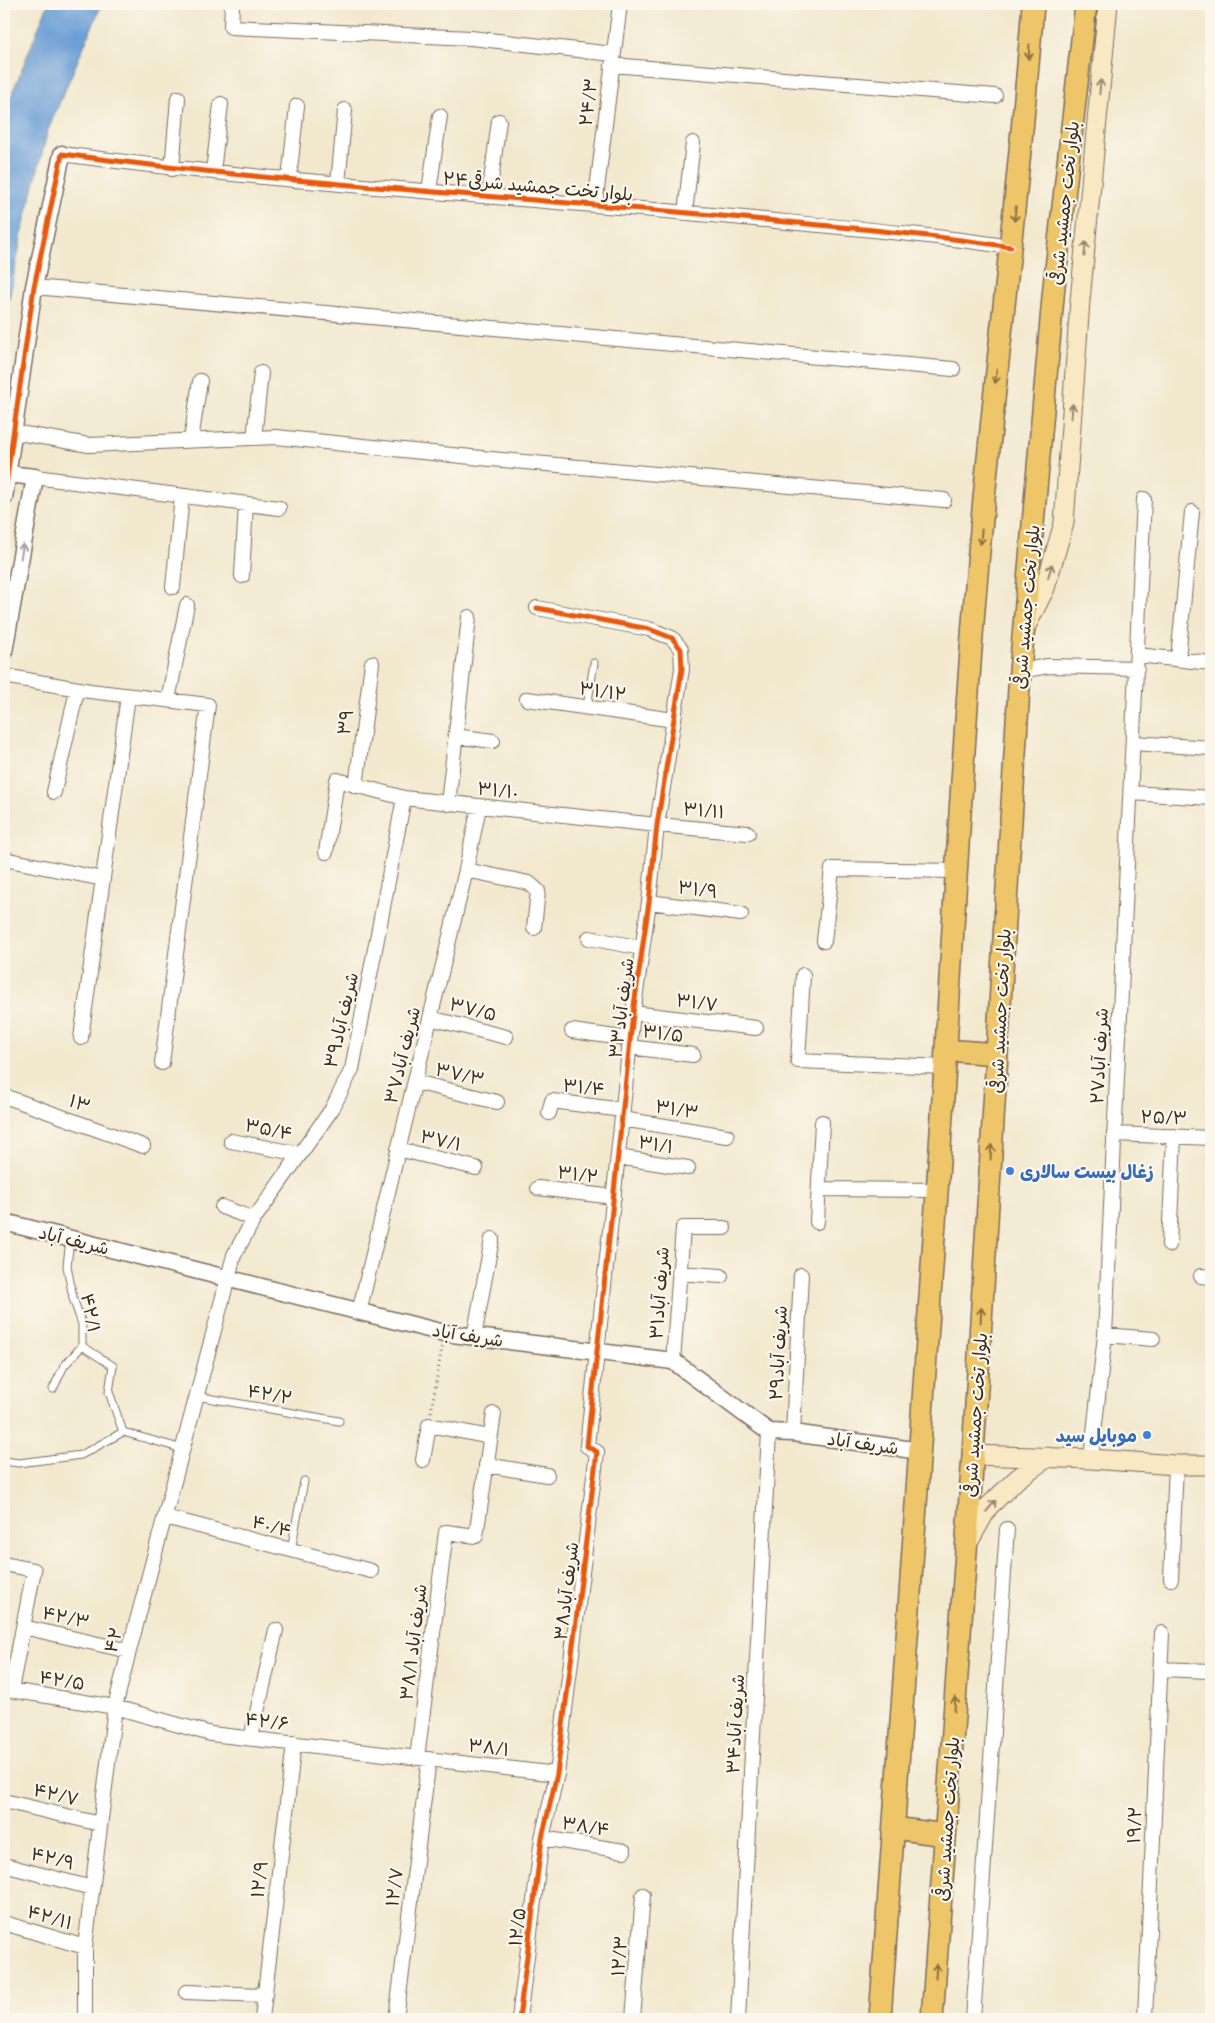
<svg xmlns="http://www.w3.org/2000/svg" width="1215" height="2023" font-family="'Patrick Hand','Playpen Sans Arabic',sans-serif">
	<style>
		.water { fill: #699dd5; stroke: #52647a }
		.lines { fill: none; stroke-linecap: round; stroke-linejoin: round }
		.service-casing { stroke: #7b6c5c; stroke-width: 9 }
		.minor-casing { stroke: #7b6c5c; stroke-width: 16 }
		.tertiary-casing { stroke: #7b6c5c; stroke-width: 19 }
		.secondary-casing { stroke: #7b6c5c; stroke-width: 21 }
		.primary-casing { stroke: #7b6c5c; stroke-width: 24 }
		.path { stroke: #7b6c5c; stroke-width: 3; stroke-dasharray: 1 4; stroke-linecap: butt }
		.service { stroke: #fff; stroke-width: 7 }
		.minor { stroke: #fff; stroke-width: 14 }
		.tertiary { stroke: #fff; stroke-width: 16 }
		.secondary { stroke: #f8e8c3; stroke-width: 19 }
		.primary { stroke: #eec569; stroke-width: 21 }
		.cycleway-casing { stroke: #fbf7ec; stroke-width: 8 }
		.cycleway { stroke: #e8590c; stroke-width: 5 }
		.oneway { stroke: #8c7040 }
		.oneway2 { stroke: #9a8970 }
		.oneway3 { stroke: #a79f9a }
		.shop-dot { fill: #3f7fe0; stroke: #fbf7ec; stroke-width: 2 }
		.labels { text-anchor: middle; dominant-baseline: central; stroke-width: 4.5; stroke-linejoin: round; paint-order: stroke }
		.street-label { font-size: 18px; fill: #3b2a1e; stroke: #fbf7ec }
		.shop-label { font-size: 18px; font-weight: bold; fill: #366cbe; stroke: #fbf7ec; text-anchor: start }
	</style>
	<rect width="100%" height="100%" fill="#fbf7ec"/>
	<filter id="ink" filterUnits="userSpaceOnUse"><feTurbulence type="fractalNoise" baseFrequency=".02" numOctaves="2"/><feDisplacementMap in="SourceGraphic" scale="10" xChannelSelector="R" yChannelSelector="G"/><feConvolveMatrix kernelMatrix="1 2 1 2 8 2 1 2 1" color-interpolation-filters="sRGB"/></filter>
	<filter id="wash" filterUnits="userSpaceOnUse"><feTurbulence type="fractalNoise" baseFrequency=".0096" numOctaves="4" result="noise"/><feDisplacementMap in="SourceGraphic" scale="20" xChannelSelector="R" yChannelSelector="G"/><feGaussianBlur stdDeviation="1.12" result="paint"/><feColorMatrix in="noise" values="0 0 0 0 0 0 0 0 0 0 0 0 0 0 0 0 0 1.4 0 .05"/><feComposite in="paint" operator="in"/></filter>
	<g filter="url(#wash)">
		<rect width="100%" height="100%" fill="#f2e8ce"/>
		<path class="water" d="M48 4H102L48 130 24 224 4 325V114Z"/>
	</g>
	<g filter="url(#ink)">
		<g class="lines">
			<g class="service-casing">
				<path id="service" d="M587 707 594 663
					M70 1239 67 1266 73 1298 82 1324V1346L113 1366 109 1392 123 1432 183 1449
					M53 1389 64 1366 82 1346
					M196 1396 339 1421
					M4 1461 19 1463 81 1455 123 1432
					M291 1550 304 1481"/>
			</g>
			<g class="minor-casing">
				<path id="minor" d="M232 4 231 27 471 38 613 54
					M612 65 995 96
					M62 154C292 185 524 197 754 219 840 227 926 234 1011 247
					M172 169 178 98
					M213 172 221 104
					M289 179 297 106
					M338 183 345 110
					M429 191 440 116
					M489 196 499 121
					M595 205 620 4
					M685 213 693 143
					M34 287 953 369
					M13 432 89 445 276 437 491 459 944 500
					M254 438 261 373
					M191 440 200 381
					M35 477 279 508
					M242 576 246 504
					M173 587 182 496
					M1137 655 1211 663
					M1178 659 1192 512
					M1020 671 1048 666 1137 668
					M4 676 90 691 208 705 162 1063
					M527 699 674 720
					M168 700 187 605
					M455 736 493 741
					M1133 743 1211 748
					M356 786 372 663
					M54 792 77 690
					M1131 793 1211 798
					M448 804 469 617
					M326 852 337 780 404 798 657 825 748 833
					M4 859 103 879
					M466 870 529 883 538 891 534 928
					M649 902 741 914
					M589 938 642 948
					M824 941 832 869 957 871
					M803 975 798 1061 945 1067
					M633 1013 756 1028
					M430 1018 506 1037
					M572 1031 630 1039
					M81 1038 128 696
					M629 1047 693 1055
					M415 1082 497 1102
					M4 1096 143 1146
					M549 1113 552 1101 623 1110
					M622 1119 727 1136
					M1114 1134 1211 1138
					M231 1141 300 1154
					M398 1149 476 1168
					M618 1157 688 1168
					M538 1188 614 1197
					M819 1189 937 1190
					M222 1207 254 1219
					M817 1222 822 1122
					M1169 1245 1174 1136
					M679 1273 721 1276
					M1201 1276 1211 1277
					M359 1312 466 870 479 807
					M1105 1335 1153 1339
					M474 1337 492 1239
					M673 1361 683 1228H724
					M793 1433 801 1275
					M1091 1459 1105 1335 1144 499
					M423 1460 429 1425 490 1437
					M486 1465 547 1475
					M165 1517 371 1571
					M4 1564 34 1570 11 1690
					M1171 1579 1176 1465
					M23 1627 129 1651
					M1160 1669 1211 1671
					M4 1689 115 1707 211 1734 557 1774
					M251 1738 276 1630
					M417 1758 446 1532 476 1536 494 1414
					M4 1801 100 1824
					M542 1838 624 1851
					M4 1865 92 1888
					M4 1923 85 1947
					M186 1992 265 1995
					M85 2019V1947L115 1707 129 1651 234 1255 254 1219 332 1109 352 1069 404 798
					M262 2019 294 1743
					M396 2019 429 1759
					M519 2019 542 1838 557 1774 597 1452 587 1446 633 1013 649 902 657 825 682 669 681 649 672 638 649 629 537 608
					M633 2019 643 1895
					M738 2019 769 1432
					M973 2019 1007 1529
					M1145 2019 1162 1633"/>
			</g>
			<g class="tertiary-casing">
				<path id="tertiary" d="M4 498 34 287 62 154
					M4 651 35 477 7 474
					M4 1222 444 1333 673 1361 769 1432 793 1433 920 1451"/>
			</g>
			<g class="secondary-casing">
				<path id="secondary" d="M1025 628 1045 588 1064 523 1080 301 1108 4
					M973 1455 1091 1459 1176 1465H1211
					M966 1546 988 1507 1018 1478 1048 1457"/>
			</g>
			<g class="primary-casing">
				<path id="primary" d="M946 1050 997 1054
					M894 1828 945 1835
					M880 2019C901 1729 921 1438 940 1148 951 969 960 789 974 610 990 408 1018 206 1033 4
					M932 2019 973 1455 1020 671 1054 286 1086 4"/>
			</g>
			<path class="path" d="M431 1412 442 1347"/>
			<use href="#service" class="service"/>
			<use href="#minor" class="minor"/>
			<use href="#tertiary" class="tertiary"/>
			<use href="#secondary" class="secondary"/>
			<use href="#primary" class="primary"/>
			<g class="cycleway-casing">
				<path id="cycleway" d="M4 498 34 287 62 154C292 185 524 197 754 219 840 227 926 234 1011 247
					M519 2019 542 1838 557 1774 597 1452 587 1446 633 1013 649 902 657 825 682 669 681 649 672 638 649 629 537 608"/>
			</g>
			<use href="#cycleway" class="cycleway"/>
		</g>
		<defs><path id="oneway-shaft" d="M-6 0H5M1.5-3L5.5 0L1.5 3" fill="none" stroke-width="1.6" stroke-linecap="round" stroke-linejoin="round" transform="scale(1.25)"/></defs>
		<g class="oneway">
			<use href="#oneway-shaft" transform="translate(1029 52) rotate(94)"/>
			<use href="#oneway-shaft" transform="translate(1015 214) rotate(96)"/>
			<use href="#oneway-shaft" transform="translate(996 376) rotate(96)"/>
			<use href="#oneway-shaft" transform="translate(981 537) rotate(95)"/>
			<use href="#oneway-shaft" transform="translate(991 1152) rotate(-87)"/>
			<use href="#oneway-shaft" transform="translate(981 1315) rotate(-87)"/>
			<use href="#oneway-shaft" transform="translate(955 1704) rotate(-86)"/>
			<use href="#oneway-shaft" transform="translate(936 1971) rotate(-86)"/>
		</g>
		<g class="oneway2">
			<use href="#oneway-shaft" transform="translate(1100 87) rotate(-85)"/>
			<use href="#oneway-shaft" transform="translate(1085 249) rotate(-85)"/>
			<use href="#oneway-shaft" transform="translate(1072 411) rotate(-86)"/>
			<use href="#oneway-shaft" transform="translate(1050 571) rotate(-74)"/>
			<use href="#oneway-shaft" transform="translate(991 1506) rotate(-50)"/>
		</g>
		<use class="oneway3" href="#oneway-shaft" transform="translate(22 551) rotate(-80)"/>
	</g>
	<g class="shop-dot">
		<circle cx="1010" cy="1171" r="5"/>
		<circle cx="1147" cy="1435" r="5"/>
	</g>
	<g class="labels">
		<g class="street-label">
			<text transform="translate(588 102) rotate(-83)">۲۴/۳</text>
			<text transform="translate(538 186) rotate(5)">بلوار تخت جمشید شرقی۲۴</text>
			<text transform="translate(1064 203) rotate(-84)">بلوار تخت جمشید شرقی</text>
			<text transform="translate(1026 607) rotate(-85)">بلوار تخت جمشید شرقی</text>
			<text transform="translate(603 691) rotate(8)">۳۱/۱۲</text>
			<text transform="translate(345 722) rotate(-83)">۳۹</text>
			<text transform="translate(498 790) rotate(6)">۳۱/۱۰</text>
			<text transform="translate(704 810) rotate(5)">۳۱/۱۱</text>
			<text transform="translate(698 889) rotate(7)">۳۱/۹</text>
			<text transform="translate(697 1002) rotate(7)">۳۱/۷</text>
			<text transform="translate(621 1008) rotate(-83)">شریف آباد۳۳</text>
			<text transform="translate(473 1009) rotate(14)">۳۷/۵</text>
			<text transform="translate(1000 1011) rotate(-87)">بلوار تخت جمشید شرقی</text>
			<text transform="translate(341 1020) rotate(-77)">شریف آباد۳۹</text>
			<text transform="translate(663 1033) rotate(7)">۳۱/۵</text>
			<text transform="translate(402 1055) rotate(-76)">شریف آباد۳۷</text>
			<text transform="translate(1099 1056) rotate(-87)">شریف آباد۲۷</text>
			<text transform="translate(460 1074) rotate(13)">۳۷/۳</text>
			<text transform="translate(584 1087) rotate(6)">۳۱/۴</text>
			<text transform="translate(80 1103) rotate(20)">۱۳</text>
			<text transform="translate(677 1109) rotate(9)">۳۱/۳</text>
			<text transform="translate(1164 1117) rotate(2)">۲۵/۳</text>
			<text transform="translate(269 1129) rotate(11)">۳۵/۴</text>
			<text transform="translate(441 1140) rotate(13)">۳۷/۱</text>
			<text transform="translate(656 1144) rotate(9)">۳۱/۱</text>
			<text transform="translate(578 1174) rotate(7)">۳۱/۲</text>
			<text transform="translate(74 1240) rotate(14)">شریف آباد</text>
			<text transform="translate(659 1293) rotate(-86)">شریف آباد۳۱</text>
			<text transform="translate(91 1313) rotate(79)">۴۲/۱</text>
			<text transform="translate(468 1335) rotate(9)">شریف آباد</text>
			<text transform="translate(778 1353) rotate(-87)">شریف آباد۲۹</text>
			<text transform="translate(270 1394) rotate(10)">۴۲/۲</text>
			<text transform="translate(975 1415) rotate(-86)">بلوار تخت جمشید شرقی</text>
			<text transform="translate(863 1443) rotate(8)">شریف آباد</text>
			<text transform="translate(272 1526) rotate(15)">۴۰/۴</text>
			<text transform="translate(566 1591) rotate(-83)">شریف آباد۳۸</text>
			<text transform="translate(66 1617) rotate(12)">۴۲/۳</text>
			<text transform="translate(113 1640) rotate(-75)">۴۲</text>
			<text transform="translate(413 1642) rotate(-83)">۳۸/۱ شریف آباد</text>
			<text transform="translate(62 1680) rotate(9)">۴۲/۵</text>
			<text transform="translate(267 1721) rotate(7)">۴۲/۶</text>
			<text transform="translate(735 1724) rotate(-87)">شریف آباد۳۴</text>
			<text transform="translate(489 1747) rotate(7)">۳۸/۱</text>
			<text transform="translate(56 1794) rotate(13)">۴۲/۷</text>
			<text transform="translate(947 1819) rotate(-86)">بلوار تخت جمشید شرقی</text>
			<text transform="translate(1134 1825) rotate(-88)">۱۹/۲</text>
			<text transform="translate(586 1826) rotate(9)">۳۸/۴</text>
			<text transform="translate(53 1858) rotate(14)">۴۲/۹</text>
			<text transform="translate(259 1879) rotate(-83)">۱۲/۹</text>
			<text transform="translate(394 1887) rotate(-83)">۱۲/۷</text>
			<text transform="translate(50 1917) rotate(16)">۴۲/۱۱</text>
			<text transform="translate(517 1927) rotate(-83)">۱۲/۵</text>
			<text transform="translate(619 1956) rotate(-85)">۱۲/۳</text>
		</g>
		<g class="shop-label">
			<text x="1020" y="1171">زغال بیست سالاری</text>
			<text x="1137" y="1435" text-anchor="end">موبایل سید</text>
		</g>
	</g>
	<rect width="1215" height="2023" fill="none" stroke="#fbf7ec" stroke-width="20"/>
</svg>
